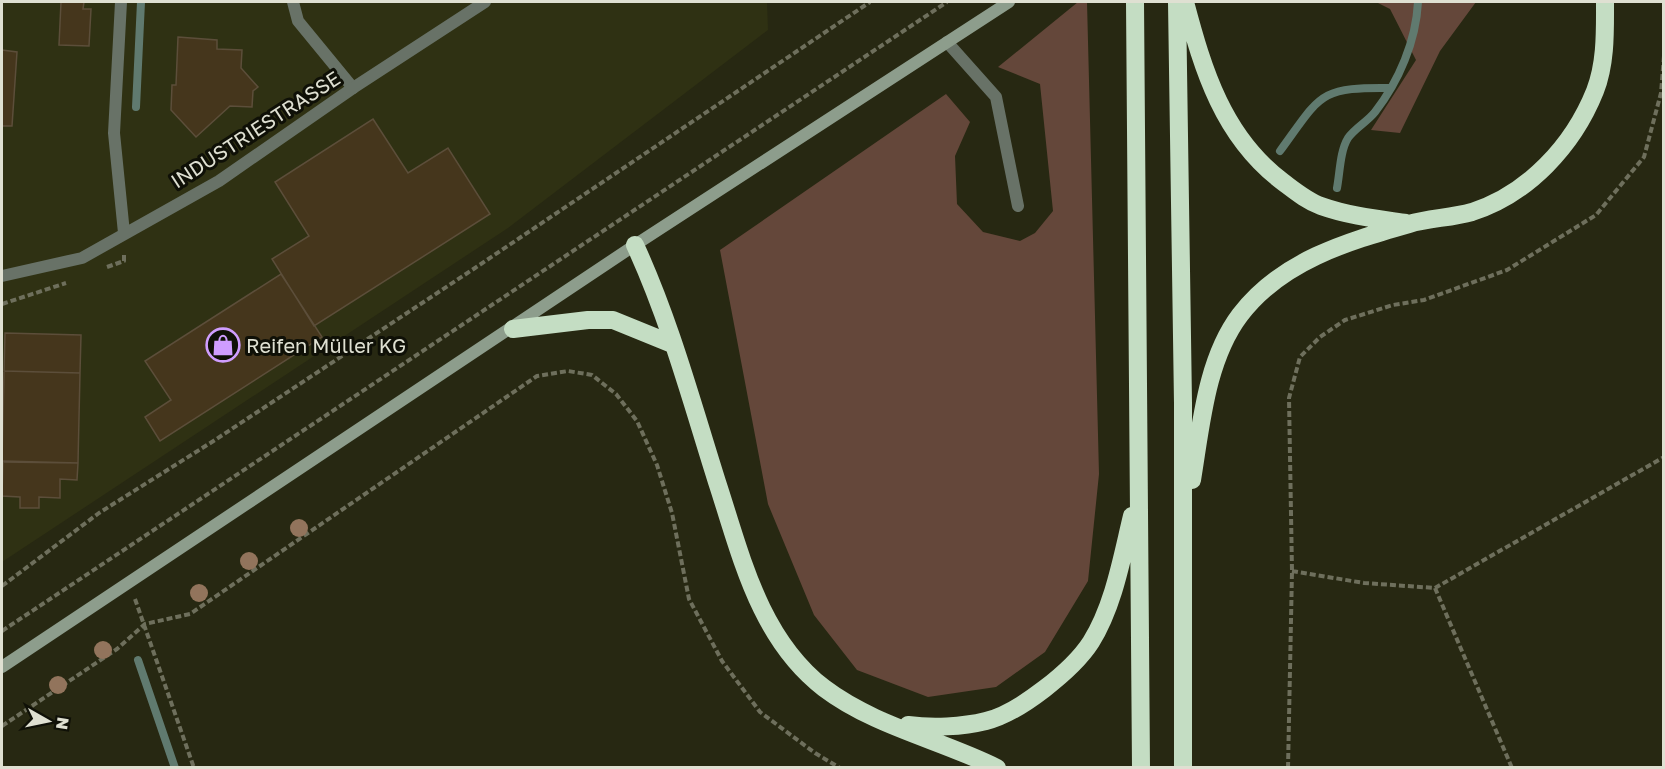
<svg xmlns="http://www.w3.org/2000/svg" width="1665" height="769" font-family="'Golos Text',sans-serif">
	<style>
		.built { fill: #2f3113 }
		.green { fill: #64473a }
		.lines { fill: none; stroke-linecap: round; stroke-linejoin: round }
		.stream { stroke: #607a6f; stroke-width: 8 }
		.building { fill: #45361c; stroke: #5c4e3a; stroke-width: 1.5 }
		.path { stroke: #6e6f5c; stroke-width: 4; stroke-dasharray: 6 3; stroke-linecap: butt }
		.lane { stroke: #687267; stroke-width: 12 }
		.street { stroke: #687267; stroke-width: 12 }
		.secondary { stroke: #8d9d8c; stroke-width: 12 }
		.highway { stroke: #c4ddc3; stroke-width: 18 }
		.tree { fill: #92745c }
		.labels { text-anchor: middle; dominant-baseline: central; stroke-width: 6; stroke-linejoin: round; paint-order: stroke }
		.street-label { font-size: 20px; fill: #dfe0d2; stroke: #0f1007 }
		.poi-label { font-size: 20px; fill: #dfe0d2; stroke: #0f1007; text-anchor: start }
	</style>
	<rect width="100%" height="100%" fill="#272812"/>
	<path class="built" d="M2 2H767L768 30 508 228 2 562Z"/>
	<path class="green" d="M1078 2H1087L1099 474 1088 581 1045 652 996 687 928 697 857 670 814 615 768 504 720 250 946 94 970 122 955 156 957 204 983 232 1020 241 1035 233 1053 211 1040 84 998 67Z
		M1376 2H1476L1440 51 1400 133 1371 130 1416 60 1390 9Z"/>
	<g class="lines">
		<path class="stream" d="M136 107 141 2
			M1280 151C1321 95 1318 87 1390 88
			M1337 188C1340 172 1340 151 1348 138 1355 128 1367 122 1375 112 1399 81 1416 41 1418 2
			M138 660 175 768"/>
	</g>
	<path class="building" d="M61 2H84L83 9H91L89 46 59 45Z
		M178 37 217 40V49L242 50 241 68 258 87 253 91 252 107 230 106 196 137 171 110 172 85H176Z
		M2 50 17 52 12 126H2Z
		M373 119 408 173 448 148 490 214 314 326 272 259 309 236 275 182Z
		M281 274 322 337 160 441 145 417 171 400 145 361Z
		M5 333 81 335 80 373 4 371Z
		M4 371 80 373 78 463 2 462Z
		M3 461 78 463 77 480 60 479V498L39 497V508H20V497L2 496Z"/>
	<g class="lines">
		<path class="path" d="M107 267 124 261V254
			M2 304 66 283
			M1292 571 1364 583 1435 588 1664 457
			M2 586 99 513 215 440 475 268 870 2
			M1435 588 1512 768
			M135 599 194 768
			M2 631 947 2
			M2 726 117 649 145 624 190 614 537 376 568 371 592 375 616 394 637 421 657 465 672 513 689 599 722 661 760 712 815 753 840 768
			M1288 768 1292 571 1289 398 1300 357 1320 337 1345 320 1393 305 1424 300 1507 270 1596 215 1644 157 1661 93 1664 56"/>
		<path class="lane" d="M293 2 298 21 353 88
			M947 42 996 97 1018 206"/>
		<path class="street" d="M121 2 114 133 124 233
			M2 276 82 258 219 181 353 88 485 2"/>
		<path class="secondary" d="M2 667 635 245 1009 2"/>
		<path class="highway" d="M1135 2 1141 768
			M1177 2 1183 403V768
			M1185 2C1203 70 1223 137 1283 182 1295 191 1307 201 1321 206 1349 216 1378 219 1406 223
			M635 245C670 321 692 403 717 482 741 555 759 638 824 688 874 726 941 740 997 768
			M513 329 588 320H613L672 344
			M1192 480C1201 426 1206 360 1240 315 1281 261 1346 242 1409 224 1429 218 1451 218 1472 212 1528 194 1573 146 1595 91 1606 63 1605 31 1605 2
			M908 725C932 728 962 727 986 721 1019 713 1073 670 1091 642 1114 605 1122 557 1132 516"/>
	</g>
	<g class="tree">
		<circle cx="299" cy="528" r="9"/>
		<circle cx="249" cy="561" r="9"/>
		<circle cx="199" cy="593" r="9"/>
		<circle cx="103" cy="650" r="9"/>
		<circle cx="58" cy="685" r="9"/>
	</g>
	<defs>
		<g id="shop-ring" transform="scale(1.725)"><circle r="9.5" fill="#0f1007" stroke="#cf9dff" stroke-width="1.5"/><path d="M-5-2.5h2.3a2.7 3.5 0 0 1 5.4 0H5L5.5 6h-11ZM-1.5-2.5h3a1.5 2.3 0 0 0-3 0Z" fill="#cf9dff"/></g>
	</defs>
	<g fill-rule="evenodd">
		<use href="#shop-ring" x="223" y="345"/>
	</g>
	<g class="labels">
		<g class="street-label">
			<text transform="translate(255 129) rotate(-33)">INDUSTRIESTRASSE</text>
		</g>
		<g class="poi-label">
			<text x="246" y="345">Reifen Müller KG</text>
		</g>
	</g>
	<rect width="1665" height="769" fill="none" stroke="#dfe0d2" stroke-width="6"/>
	<g transform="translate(48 721) rotate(99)" stroke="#0f1007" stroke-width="4.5" paint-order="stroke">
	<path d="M0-4.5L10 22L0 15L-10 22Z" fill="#dfe0d2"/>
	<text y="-9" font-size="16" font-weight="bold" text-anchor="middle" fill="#dfe0d2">N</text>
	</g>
</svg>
